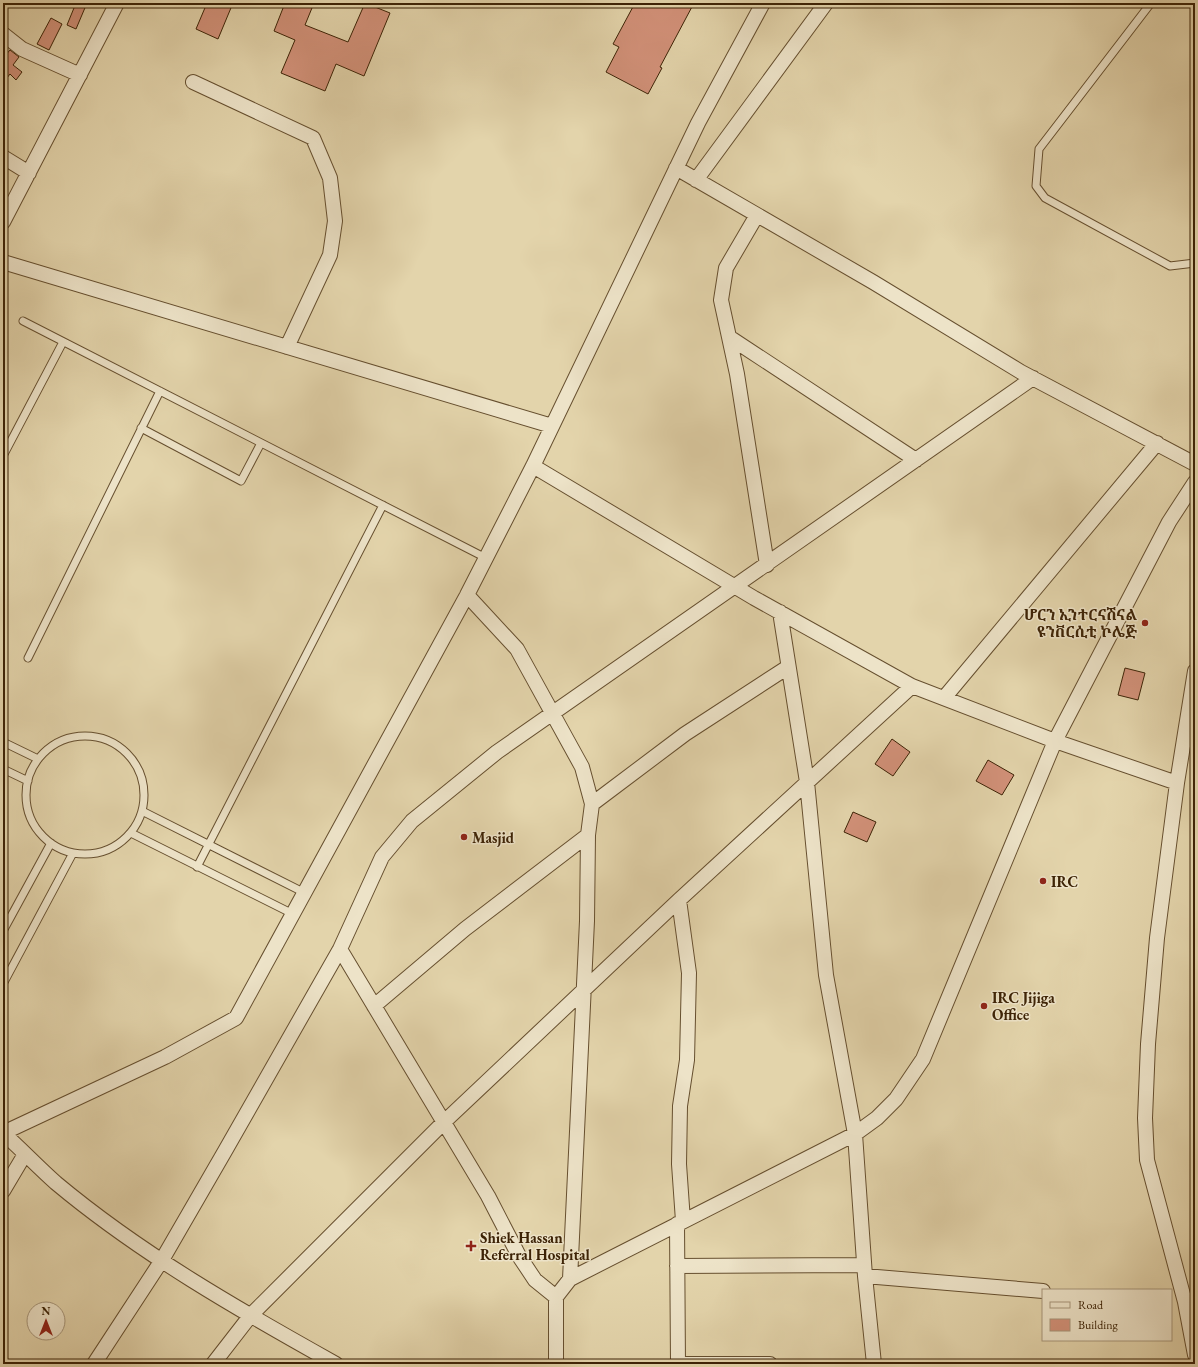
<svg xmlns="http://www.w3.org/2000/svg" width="1198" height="1367" font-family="'EB Garamond','Noto Serif Ethiopic',serif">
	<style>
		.building { fill: #d29179; stroke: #3d2306 }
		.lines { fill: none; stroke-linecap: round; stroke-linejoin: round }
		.service-casing { stroke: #664f2f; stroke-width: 9 }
		.minor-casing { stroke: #664f2f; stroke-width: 16 }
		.service { stroke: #ede3c8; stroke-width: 7 }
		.minor { stroke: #ede3c8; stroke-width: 14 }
		.poi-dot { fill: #8f2418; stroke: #ede3c8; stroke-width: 1.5 }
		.labels { text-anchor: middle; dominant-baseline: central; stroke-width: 3; stroke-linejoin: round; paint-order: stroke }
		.poi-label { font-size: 15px; font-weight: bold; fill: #3d2306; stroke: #ede3c8; text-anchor: start }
	</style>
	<rect width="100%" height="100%" fill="#e3d4ab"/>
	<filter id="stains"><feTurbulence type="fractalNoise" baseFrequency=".005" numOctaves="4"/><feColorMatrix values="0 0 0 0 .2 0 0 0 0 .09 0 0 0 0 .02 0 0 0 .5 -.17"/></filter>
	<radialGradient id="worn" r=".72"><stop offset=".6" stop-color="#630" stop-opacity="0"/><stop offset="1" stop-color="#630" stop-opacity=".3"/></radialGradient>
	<path class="building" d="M76 3H87L76 29 67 25Z
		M207 3H233L218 39 196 29Z
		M285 3H314L305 25 348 42 365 3 390 13 364 76 336 64 325 91 281 73 295 40 274 31Z
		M635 3H694L660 67 662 68 648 94 606 72 619 47 613 44Z
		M51 18 62 24 49 50 37 44Z
		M10 50 19 57 13 65 22 72 16 80 10 74 3 83V58Z
		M1125 668 1145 673 1138 700 1118 695Z
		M892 739 910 752 893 776 875 764Z
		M988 760 1014 775 1002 795 976 781Z
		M853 812 876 822 867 842 844 832Z"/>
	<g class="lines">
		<g class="service-casing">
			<path id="service" d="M1151 3 1039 149 1036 186 1045 198 1170 266 1195 263
				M23 321 486 558
				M141 428 241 481 261 443
				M3 456 63 342
				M28 658 160 391
				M26 795a59 59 0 1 1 118 0a59 59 0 1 1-118 0Z
				M3 742 38 759
				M3 769 28 781
				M142 811 305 893
				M131 833 293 914
				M197 867 383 505
				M3 931 51 843
				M3 984 73 853"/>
		</g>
		<g class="minor-casing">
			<path id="minor" d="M3 34 22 49 80 75
				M193 82 313 138 330 178 335 221 330 255 287 347
				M3 157 29 173
				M676 168 873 282 1021 372 1195 464
				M696 180 826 3
				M757 215 726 268 721 300 737 374 767 565
				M3 222 117 3
				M3 262 552 426
				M729 337 916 460
				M533 466 754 598 912 686 1055 741 1177 783
				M467 595 517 649 582 767 592 804 588 835 587 921 570 1279
				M780 612 807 782 826 975 855 1134 865 1276 874 1364
				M1195 671 1177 783 1157 938 1148 1044 1145 1118 1147 1160 1185 1302 1195 1355
				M944 698 1157 443
				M592 804 685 734 788 667
				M679 900 689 973 687 1060 680 1106 679 1164 683 1221
				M340 949 488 1196 519 1256 535 1280 556 1297
				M374 1006 465 929 588 835
				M3 1191 25 1154
				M677 1224 678 1364
				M677 1266 864 1265
				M865 1276 1043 1291
				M94 1364 162 1260 225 1151 340 949 382 857 412 821 497 752 1033 378
				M213 1364 251 1315 444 1122 679 900 912 686
				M336 1364C239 1310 141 1254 56 1183 38 1167 21 1149 3 1133L165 1057 236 1018 467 595 533 466 698 123 763 3
				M556 1364V1297L570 1279 855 1134 877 1118 896 1099 923 1059 1055 741 1169 522 1195 482
				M678 1364H770"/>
		</g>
		<use href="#service" class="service"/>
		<use href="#minor" class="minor"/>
	</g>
	<g class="poi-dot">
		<circle cx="1145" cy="623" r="4"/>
		<circle cx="464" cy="837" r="4"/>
		<circle cx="1043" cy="881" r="4"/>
		<circle cx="984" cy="1006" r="4"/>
		<path d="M469 1240h4v4h4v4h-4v4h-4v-4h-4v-4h4z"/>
	</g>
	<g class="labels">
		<g class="poi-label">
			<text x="1137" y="614" text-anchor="end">ሆርን ኢንተርናሽናል<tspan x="1137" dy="17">ዩንቨርሲቲ ኮሌጅ</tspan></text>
			<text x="472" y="837">Masjid</text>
			<text x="1051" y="881">IRC</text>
			<text x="992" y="997">IRC Jijiga<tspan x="992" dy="17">Office</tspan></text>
			<text x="480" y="1237">Shiek Hassan<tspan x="480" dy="17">Referral Hospital</tspan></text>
		</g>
	</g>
	<rect width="1198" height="1367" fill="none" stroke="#e3d4ab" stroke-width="16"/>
	<rect x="4" y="4" width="1190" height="1359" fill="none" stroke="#3d2306" stroke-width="2"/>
	<rect x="8" y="8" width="1182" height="1351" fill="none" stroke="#3d2306"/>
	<rect x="1042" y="1289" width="130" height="52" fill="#ede3c8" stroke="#a7967a"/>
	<rect x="1050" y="1302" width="20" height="6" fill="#ede3c8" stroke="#a7967a"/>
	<text x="1078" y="1309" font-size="12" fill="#3d2306">Road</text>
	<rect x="1050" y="1319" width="20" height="12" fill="#d29179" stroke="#a7967a"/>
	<text x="1078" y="1329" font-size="12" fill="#3d2306">Building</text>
	<g transform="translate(46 1321)"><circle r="19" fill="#ede3c8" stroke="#a7967a"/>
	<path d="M0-3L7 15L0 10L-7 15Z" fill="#8f2418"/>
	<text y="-6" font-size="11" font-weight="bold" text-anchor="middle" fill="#3d2306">N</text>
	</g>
	<rect width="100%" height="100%" filter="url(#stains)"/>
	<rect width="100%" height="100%" fill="url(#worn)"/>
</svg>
